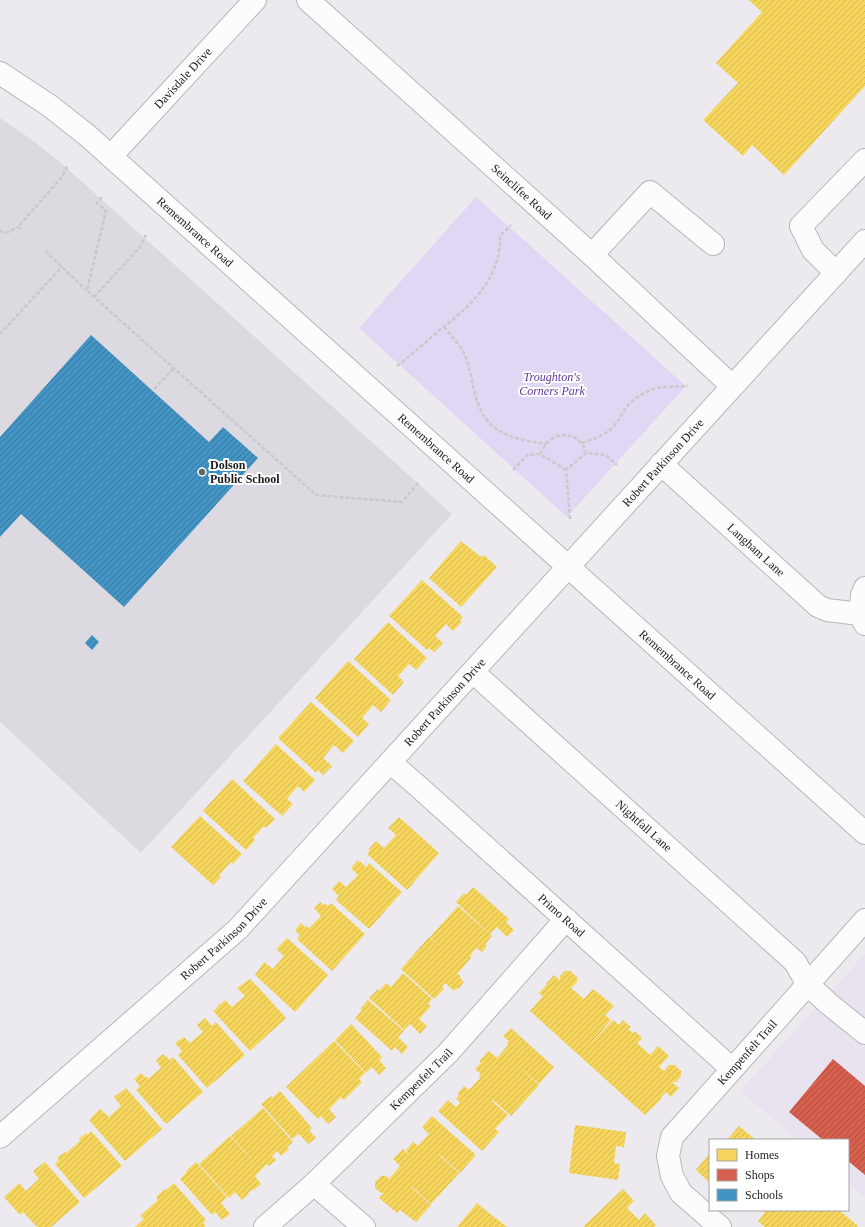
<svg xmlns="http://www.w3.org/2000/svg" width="865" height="1227" font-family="'Times New Roman',serif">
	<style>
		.commercial { fill: #e9e2ef }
		.built { fill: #dcd9e1 }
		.park { fill: #e0d7f5 }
		.homes { fill: url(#homes-hatch) }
		.shops { fill: url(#shops-hatch) }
		.schools { fill: url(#schools-hatch) }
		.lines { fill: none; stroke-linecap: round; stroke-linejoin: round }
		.minor-casing { stroke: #b7b6b8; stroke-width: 24 }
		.path { stroke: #c9c9c9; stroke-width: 2.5; stroke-dasharray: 4 2; stroke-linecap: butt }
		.minor { stroke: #fcfcfc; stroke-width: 22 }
		.poi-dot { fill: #656366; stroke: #fff; stroke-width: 1.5 }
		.labels { text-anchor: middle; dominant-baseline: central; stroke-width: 4; stroke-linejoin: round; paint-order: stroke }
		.street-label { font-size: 12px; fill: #1c1b1d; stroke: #fff }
		.park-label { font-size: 12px; font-style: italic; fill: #60399b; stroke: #fff }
		.poi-label { font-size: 12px; font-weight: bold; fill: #1c1b1d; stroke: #fff; text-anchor: start }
	</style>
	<defs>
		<pattern id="homes-hatch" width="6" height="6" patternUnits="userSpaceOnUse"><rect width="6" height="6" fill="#f6d55c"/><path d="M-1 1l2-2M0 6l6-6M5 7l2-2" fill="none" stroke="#d2b650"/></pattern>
		<pattern id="shops-hatch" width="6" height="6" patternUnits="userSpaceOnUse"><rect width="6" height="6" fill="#d6604d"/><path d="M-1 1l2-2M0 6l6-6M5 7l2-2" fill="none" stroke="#ad4e3f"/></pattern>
		<pattern id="schools-hatch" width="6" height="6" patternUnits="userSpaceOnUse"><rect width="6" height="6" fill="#4393c3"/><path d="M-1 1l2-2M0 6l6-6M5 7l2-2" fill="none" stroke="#37779e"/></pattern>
	</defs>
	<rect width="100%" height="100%" fill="#eceaee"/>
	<path class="commercial" d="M865 954V1197L848 1182V1140H798L740 1091Z"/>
	<path class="built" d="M0 118 28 137 60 162 452 514 141 853 0 722Z"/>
	<path class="park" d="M476 197 686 386 567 517 359 328Z"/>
	<path class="homes" d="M749 0H865V86L784 175 752 145 743 156 703 120 738 83 716 63 762 12Z
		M461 541 481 557 484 555 497 567 461 607 429 578Z
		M422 580 463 617 460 620 462 622 453 631 446 624 435 636 443 643 434 652 429 648 427 650 389 616Z
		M388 622 427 658 416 670 409 664 398 676 404 682 393 695 354 659Z
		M348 661 391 700 381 712 373 705 362 718 369 724 358 737 315 698Z
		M311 702 354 741 343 753 334 745 323 758 332 766 323 775 318 770 316 773 311 768 278 738Z
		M276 744 315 780 304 792 298 786 287 799 293 804 282 816 243 781Z
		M232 779 275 819 266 828 264 826 253 838 255 840 246 850 203 811Z
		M200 816 242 854 233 864 231 862 219 875 221 877 213 885 171 847Z
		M399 817 439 853 407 890 367 854 370 850 369 849 376 841 384 848 396 835 388 828Z
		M358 860 366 867 369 863 402 892 369 929 336 900 339 896 332 889 339 881 346 887 358 875 351 868Z
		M473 887 509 919 506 922 514 930 507 937 497 927 490 934 456 902 464 893 466 895Z
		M320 902 324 905 325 904 328 906 331 903 365 934 332 971 297 939 300 936 295 930 301 923 305 927 306 926 309 928 321 916 314 908Z
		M458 906 492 936 485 944 487 946 482 952 476 948 470 956 471 958 457 974 461 976 460 978 464 982 458 989 457 988 454 991 445 983 442 987 444 989 434 999 401 969 429 937 439 946 430 937Z
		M287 938 328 975 295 1012 255 975 264 962 273 969 284 956 276 949Z
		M565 971H570L577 977V982L571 988 584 999 593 989 614 1006 605 1015 611 1020 588 1047 613 1020 619 1025 623 1020 631 1027 628 1029 633 1033 635 1031 642 1038 637 1043 650 1055 658 1046 669 1056 659 1067 664 1071 669 1065H675L681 1071V1076L676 1082H672L679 1088 671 1097 666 1092 661 1097 662 1098 645 1115 530 1011 543 996 539 993 547 984H546L554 975 560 981V976Z
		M403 973 432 999 428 1004 431 1006 419 1019 427 1026 420 1034 410 1024 404 1030 369 998 378 989 379 991 386 983 391 987Z
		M250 979 257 986 286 1018 250 1051 213 1011 217 1008V1007L225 1000 232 1007 245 996 237 988Z
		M368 1000 404 1031 398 1037 408 1047 402 1054 395 1047 392 1051 355 1018 362 1010 360 1009Z
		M205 1018 212 1026 216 1022 245 1055 207 1088 178 1055 182 1051 175 1043 184 1037 190 1043 203 1032 197 1025Z
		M351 1024 382 1057 379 1060 386 1068 379 1075 372 1067 366 1073 335 1040Z
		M511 1028 554 1067 539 1084 511 1060 539 1085 511 1116 493 1100 492 1101 508 1115 495 1129 499 1132 482 1151 438 1111 448 1100 456 1107 460 1102 456 1099 459 1095 458 1093 464 1086 469 1090 480 1078 479 1076 481 1074 475 1069 481 1063 479 1061 489 1051 497 1058 508 1045 507 1044 509 1041 503 1036Z
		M334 1041 365 1073 359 1079 362 1082 344 1100 341 1097 329 1109 336 1117 328 1124 321 1116 318 1119 286 1087Z
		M163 1054 170 1060 173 1057 203 1092 166 1124 136 1090 140 1086 134 1079 141 1073 145 1077 146 1076 148 1079 161 1068 156 1060Z
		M126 1088 162 1129 125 1161 89 1120 100 1109 109 1117 121 1106 114 1097Z
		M280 1091 312 1128 309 1130 316 1138 308 1144 299 1134 292 1139 261 1104 271 1096 272 1098Z
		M263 1108 293 1142 287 1147 289 1149 281 1156 277 1151 272 1156 276 1160 269 1166 267 1164 261 1170 231 1136Z
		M432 1116 476 1155 460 1173 439 1154V1155L459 1173 431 1204 411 1186V1187L431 1205 416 1222 400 1210 397 1213 379 1198 384 1193H381L375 1188V1182L381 1176H386L389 1179 400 1166 393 1159 403 1149 407 1153 408 1152 406 1150 413 1142 418 1146 429 1134 422 1127Z
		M575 1125 626 1132 624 1147 616 1146 614 1163 620 1164 618 1180 569 1173Z
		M739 1126 756 1140H727Z
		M91 1131 122 1166 84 1198 55 1164 59 1160 57 1158 65 1152 66 1153 80 1141 79 1139 86 1133 88 1135Z
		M230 1136 261 1170 255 1176 261 1184 254 1190 253 1189 248 1193 249 1194 242 1200 235 1192 229 1198 199 1164Z
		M710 1153V1183L696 1170Z
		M45 1162 80 1202 51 1227H37L23 1212 20 1215 4 1197 19 1183 26 1191 39 1179 33 1171Z
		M196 1162 227 1197 221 1203 230 1214 222 1220 215 1212 212 1215 180 1179 187 1172 186 1171Z
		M174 1183 206 1220 203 1223 206 1227H135L144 1219 140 1216 158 1200 156 1197 165 1189 166 1190Z
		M623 1189 634 1201 627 1208 639 1220 645 1213 656 1225 654 1227H585L584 1226Z
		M477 1203 495 1218H496L507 1227H457Z
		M763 1210H839L858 1226 857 1227H765L758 1221 765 1212Z"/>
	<path class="shops" d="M833 1059 865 1086V1175L848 1161V1140H823L789 1112Z"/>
	<path class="schools" d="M91 335 209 442 223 427 258 458 124 607 21 514 0 537V437Z
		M92 635 99 642 92 650 85 643Z"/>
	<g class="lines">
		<g class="minor-casing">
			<g id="minor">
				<path id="s1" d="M308 0 592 255 732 386"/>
				<path id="s2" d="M0 73 50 106 88 136 865 833"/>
				<path id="s3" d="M111 156 255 0"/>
				<path d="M592 255 650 192 713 244"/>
				<path d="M836 273 813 250 801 226 865 160"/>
				<path id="s4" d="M661 464 818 606 827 610 860 614"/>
				<path d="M865 588 862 595 860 614 865 624"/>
				<path id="s5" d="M473 672 795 962 808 985 829 1004 865 1033"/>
				<path id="s6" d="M390 762 420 788 732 1069"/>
				<path id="s7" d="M0 1137 238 929 865 241"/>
				<path d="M314 1184 364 1227"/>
				<path id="s8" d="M265 1227 314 1184 448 1053 566 919"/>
				<path id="s9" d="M720 1227 681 1193 672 1176 668 1156 672 1137 865 920"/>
			</g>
		</g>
		<path class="path" d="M102 197 97 203 106 211 87 290 94 297 316 495 402 502 419 482
			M21 229 18 227 62 177 68 165
			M0 231 6 233 18 227
			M45 251 86 290
			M94 297 140 247 146 235
			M444 327C450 335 458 343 463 351 469 363 471 377 474 390 484 432 506 438 546 444
			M0 334 62 267
			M397 366C411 355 424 344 437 332 460 314 485 294 495 266 499 257 500 246 500 236L511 225
			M154 389 174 368
			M582 443C593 439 604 436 612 428 617 423 620 418 623 412 628 404 637 396 646 392 658 385 675 387 688 386
			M540 454C543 449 545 444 549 441 563 429 582 436 586 453
			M513 470 527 455 540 454 566 470
			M570 519 566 470 586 453 606 455 617 465"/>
		<use href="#minor" class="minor"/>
	</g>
	<circle class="poi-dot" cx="202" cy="472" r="4"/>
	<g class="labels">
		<g class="street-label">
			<text stroke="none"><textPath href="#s3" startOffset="106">Davisdale Drive</textPath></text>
			<text stroke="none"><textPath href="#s1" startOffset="287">Seinclifee Road</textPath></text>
			<text stroke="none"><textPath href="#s2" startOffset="252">Remembrance Road</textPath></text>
			<text stroke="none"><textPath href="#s2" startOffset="576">Remembrance Road</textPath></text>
			<text stroke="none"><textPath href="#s7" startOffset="947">Robert Parkinson Drive</textPath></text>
			<text stroke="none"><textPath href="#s4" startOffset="128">Langham Lane</textPath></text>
			<text stroke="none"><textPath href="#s2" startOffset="900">Remembrance Road</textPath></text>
			<text stroke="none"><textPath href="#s7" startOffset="623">Robert Parkinson Drive</textPath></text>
			<text stroke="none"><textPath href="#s5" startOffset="230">Nightfall Lane</textPath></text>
			<text stroke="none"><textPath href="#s6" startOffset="230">Primo Road</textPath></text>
			<text stroke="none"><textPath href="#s7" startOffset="299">Robert Parkinson Drive</textPath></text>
			<text stroke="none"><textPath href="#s9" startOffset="224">Kempenfelt Trail</textPath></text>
			<text stroke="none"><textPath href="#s8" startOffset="215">Kempenfelt Trail</textPath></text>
		</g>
		<g class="park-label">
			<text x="552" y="377">Troughton's<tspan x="552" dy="14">Corners Park</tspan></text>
		</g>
		<g class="poi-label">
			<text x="210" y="465">Dolson<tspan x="210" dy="14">Public School</tspan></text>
		</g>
	</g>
	<rect x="709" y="1139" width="140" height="72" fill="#ffffff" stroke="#a4a4a5"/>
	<rect x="717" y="1149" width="20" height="12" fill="#f6d55c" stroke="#a4a4a5"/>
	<text x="745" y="1159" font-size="12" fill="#1c1b1d">Homes</text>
	<rect x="717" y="1169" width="20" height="12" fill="#d6604d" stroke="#a4a4a5"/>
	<text x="745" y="1179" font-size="12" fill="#1c1b1d">Shops</text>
	<rect x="717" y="1189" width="20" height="12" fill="#4393c3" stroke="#a4a4a5"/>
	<text x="745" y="1199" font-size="12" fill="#1c1b1d">Schools</text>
</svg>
